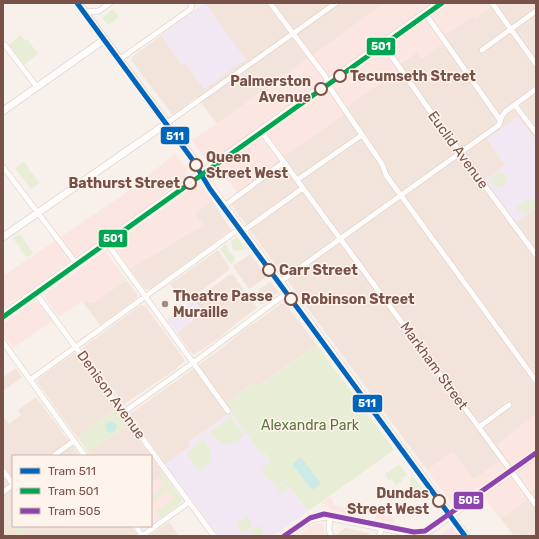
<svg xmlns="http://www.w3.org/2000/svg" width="539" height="539" font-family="Rubik,sans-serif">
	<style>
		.residential { fill: #f3e4db }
		.commercial { fill: #fbe6e1 }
		.education { fill: #f2e8f3 }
		.medical { fill: #fae3e7 }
		.green { fill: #e8eed5 }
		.water { fill: #cbeae8 }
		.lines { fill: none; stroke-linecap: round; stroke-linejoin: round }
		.minor-casing { stroke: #d6ccc8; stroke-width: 6 }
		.secondary-casing { stroke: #d7cbc8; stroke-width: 8 }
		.minor { stroke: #fefdfc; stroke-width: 5 }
		.secondary { stroke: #fefdfc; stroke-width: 7 }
		.tram-1-casing { stroke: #fff4ec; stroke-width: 8 }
		.tram-2-casing { stroke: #fff4ec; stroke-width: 8 }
		.tram-3-casing { stroke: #fff4ec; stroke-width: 8 }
		.tram-1 { stroke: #0065bd; stroke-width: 5 }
		.tram-2 { stroke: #00a651; stroke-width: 5 }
		.tram-3 { stroke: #8e44ad; stroke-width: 5 }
		.stop-dot { fill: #fff4ec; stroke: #785149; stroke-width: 2 }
		.poi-dot { fill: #a48982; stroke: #fff4ec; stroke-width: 1.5 }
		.labels { text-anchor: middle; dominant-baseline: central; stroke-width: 3; stroke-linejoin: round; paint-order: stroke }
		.stop-label { font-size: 14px; font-weight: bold; fill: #785149; stroke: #fff4ec; text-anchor: start }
		.street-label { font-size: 14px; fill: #785149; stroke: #fff4ec }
		.poi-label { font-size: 14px; font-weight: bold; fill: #785149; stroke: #fff4ec; text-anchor: start }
		.park-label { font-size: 14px; fill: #59783d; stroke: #fff4ec }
		.line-badge { stroke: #fff4ec; stroke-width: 1.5 }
		.badge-label { font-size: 11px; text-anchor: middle; font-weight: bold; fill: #fff }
	</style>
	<rect width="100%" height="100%" fill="#f7f0eb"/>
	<path class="residential" d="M205 3H385L217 124 197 97 174 114H172L131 60 133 56Z
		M494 3H536V414L497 445 506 457 473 480 453 452 427 470 231 204 240 197 238 194 276 165 274 163 343 115 341 111 397 71 395 68 417 52 421 58 442 44 439 39 474 15 476 18 488 9V8Z
		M212 200 231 230 150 289H145L130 269 203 225 195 213Z
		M218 250 230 269 185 303 170 284Z
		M250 254 266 275 265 278 249 289 233 266Z
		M229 275H233L257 308 234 325 221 337 193 355 177 333 195 319 192 315 200 309 194 300Z
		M126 280 137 294V298L100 325 82 301 93 303Z
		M270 282 277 290V293L261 305 253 294Z
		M284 302 317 345 257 387 254 383 227 402 233 411 188 443 190 447 165 464 130 414 225 346 240 333Z
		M141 305 146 307 184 359V362L169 374 124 404 82 348Z
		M74 353 76 354 116 409 77 437 37 382V380Z
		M16 368 22 377 3 391V377Z
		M36 397 80 456H13V526H131L138 536H3V416L9 424 21 415 18 410Z
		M128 425 151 456H90L88 452Z
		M151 456 164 474 151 484Z
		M536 487V536H514L501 519 526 500 523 496Z
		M169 522 179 536H150V535Z
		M345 528 368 533 370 536H335Z"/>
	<path class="commercial" d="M385 3H494L488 7 489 9 476 18 474 15 439 39 442 44 422 59 417 52 395 68 398 71 341 111 343 115 275 163 276 165 238 194 213 159 208 163 192 140 217 124Z
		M175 154 189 173 147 207 30 290 3 307V276L123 195Z
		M198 184H200L212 200 195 213 203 225 130 269 113 245Z
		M105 251 126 280 93 303 82 301 59 317 45 297V294Z
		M34 301 39 303 52 321 13 348 3 333V324Z
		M536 414V487L524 496 527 500 501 519 477 487 453 505 427 470 453 452 474 480 505 457 497 445Z
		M164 474 182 499V501L151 525V484Z
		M331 497 334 503 332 505 345 508 352 507 356 508 359 507 360 509 354 516 329 509V506L321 503Z
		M376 514 395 518 394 523 381 521V520L375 519Z
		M316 523 323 524 326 536H297Z"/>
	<path class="education" d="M205 3 246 60 204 89 185 63 182 65 161 35Z
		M518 116 536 141V208L516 223 485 179 505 165 487 139Z
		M194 300 200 309 193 315 195 319 177 333 167 319Z
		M231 412 262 454 265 453 308 511 273 536H219L165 464 190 447 188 444Z"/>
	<path class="medical" d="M452 527 458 536H439Z"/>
	<path class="green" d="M113 9 119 17 108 25 102 18Z
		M21 35 25 41 27 39 38 54 24 65 9 45Z
		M24 162 39 183 31 189 15 168Z
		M499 171 505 175 507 179 504 184 501 187 495 186 489 178Z
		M525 200 536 201V207L524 215 523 210 518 211 516 207Z
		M20 234 33 253 27 258 13 238Z
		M236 238H238L246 248 239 251 233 250 231 241Z
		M226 244 229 252 235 257 233 263 231 264 220 249Z
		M284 262 288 268V272L284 273 278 267Z
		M317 345 394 450 308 511 290 487 281 494 277 488 286 482 285 480 276 487 272 482 271 483 261 469 271 462 265 453 262 455 231 412 233 411 227 402 255 383 258 387Z
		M116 409 128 425 88 452 77 437Z
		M230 417 232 418 244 436C229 447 222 447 210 432Z
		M203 440C215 455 216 459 200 472L187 455V453Z
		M399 464 407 475 402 478 403 480 396 485 392 479 389 481 385 474Z
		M164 474 182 500 181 502 161 518 156 511 171 501V499L173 498 164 487 165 486 159 478Z
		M411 474 427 495V496L410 494 409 486Z
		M163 487 166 492 151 503V496Z
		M247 516 249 519 252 527 242 533 236 524Z
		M13 517V526H23L26 529 18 535 8 521Z
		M260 525 263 534 260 536H253L250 532Z"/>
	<path class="water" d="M105.5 427a5.5 5.5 0 1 1 11 0a5.5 5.5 0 1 1-11 0Z
		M301 457 321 484 312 490 292 464Z"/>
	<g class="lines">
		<g class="minor-casing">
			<path id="minor" d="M270 3 325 76 330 88 380 161 383 166 386 175 536 381
				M492 3 536 64
				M85 12 99 11 110 3
				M425 13 500 120
				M383 44 440 125 536 255
				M5 45 37 87
				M482 50 536 11
				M120 59 191 9 192 3
				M515 105 536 133
				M167 123 336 3
				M261 131 536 505
				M3 167 76 263
				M297 180 362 135
				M224 206 284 162
				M243 231 303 188
				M106 242 228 411
				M280 282 499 125 502 116 506 111 536 89
				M35 292 214 536
				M3 342 85 456
				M30 380 240 228
				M124 412 197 360 288 292
				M479 427 509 405
				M53 456 74 441
				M3 471 13 484
				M3 492 13 485
				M330 516 329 530 331 536
				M136 526 142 536
				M142 536 189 502
				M379 536 382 527"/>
		</g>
		<g class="secondary-casing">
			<path id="secondary" d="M78 3 185 148 199 167 207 182 466 536
				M3 111 105 39
				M3 237 167 123
				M3 315 439 3
				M286 536 311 519 326 516 410 533 420 534 430 530 536 454"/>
		</g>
		<use href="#minor" class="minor"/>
		<use href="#secondary" class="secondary"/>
		<g class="tram-1-casing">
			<path id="tram-1" d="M77 3 192 159 210 189 465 536"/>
		</g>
		<g class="tram-2-casing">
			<path id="tram-2" d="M3 317 442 3"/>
		</g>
		<g class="tram-3-casing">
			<path id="tram-3" d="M284 536 310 518 324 514 414 532 425 531 536 453"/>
		</g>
		<use href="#tram-1" class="tram-1"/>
		<use href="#tram-2" class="tram-2"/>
		<use href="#tram-3" class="tram-3"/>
	</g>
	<g class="stop-dot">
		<circle cx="340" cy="76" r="6"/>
		<circle cx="321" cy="89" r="6"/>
		<circle cx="196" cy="165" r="6"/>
		<circle cx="190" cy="183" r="6"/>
		<circle cx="269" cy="270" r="6"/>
		<circle cx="291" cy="299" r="6"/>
		<circle cx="439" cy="501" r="6"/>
	</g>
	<circle class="poi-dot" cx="165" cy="304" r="4"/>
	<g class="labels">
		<g class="stop-label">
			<text x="350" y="76">Tecumseth Street</text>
			<text x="311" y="81" text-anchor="end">Palmerston<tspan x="311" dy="16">Avenue</tspan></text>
			<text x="206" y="157">Queen<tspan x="206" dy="16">Street West</tspan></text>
			<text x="180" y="183" text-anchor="end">Bathurst Street</text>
			<text x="279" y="270">Carr Street</text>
			<text x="301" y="299">Robinson Street</text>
			<text x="429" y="493" text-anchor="end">Dundas<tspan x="429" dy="16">Street West</tspan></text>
		</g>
		<g class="street-label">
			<text transform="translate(458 150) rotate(54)">Euclid Avenue</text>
			<text transform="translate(434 366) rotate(54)">Markham Street</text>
			<text transform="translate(111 395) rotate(54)">Denison Avenue</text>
		</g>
		<g class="poi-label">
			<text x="173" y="296">Theatre Passe<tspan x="173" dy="16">Muraille</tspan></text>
		</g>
		<g class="park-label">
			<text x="310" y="425">Alexandra Park</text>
		</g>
	</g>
	<g class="line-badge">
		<rect x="366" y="37" width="30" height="19" rx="4" fill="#00a651"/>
		<rect x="160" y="126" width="30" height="19" rx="4" fill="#0065bd"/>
		<rect x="98" y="229" width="30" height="19" rx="4" fill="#00a651"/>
		<rect x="352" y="394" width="31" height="19" rx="4" fill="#0065bd"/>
		<rect x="453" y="491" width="31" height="19" rx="4" fill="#8e44ad"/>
	</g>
	<g class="badge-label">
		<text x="381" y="50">501</text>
		<text x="175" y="140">511</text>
		<text x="113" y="242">501</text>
		<text x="367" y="407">511</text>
		<text x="469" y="504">505</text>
	</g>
	<rect width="539" height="539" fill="none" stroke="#785149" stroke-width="8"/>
	<rect x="12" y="455" width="140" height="72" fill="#fff4ec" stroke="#c9b3ab"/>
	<rect x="20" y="468" width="20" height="6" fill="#0065bd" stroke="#c9b3ab"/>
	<text x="48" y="475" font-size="12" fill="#785149">Tram 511</text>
	<rect x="20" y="488" width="20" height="6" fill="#00a651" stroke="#c9b3ab"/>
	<text x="48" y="495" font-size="12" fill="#785149">Tram 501</text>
	<rect x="20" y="508" width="20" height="6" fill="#8e44ad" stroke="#c9b3ab"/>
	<text x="48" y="515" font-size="12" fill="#785149">Tram 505</text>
</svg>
